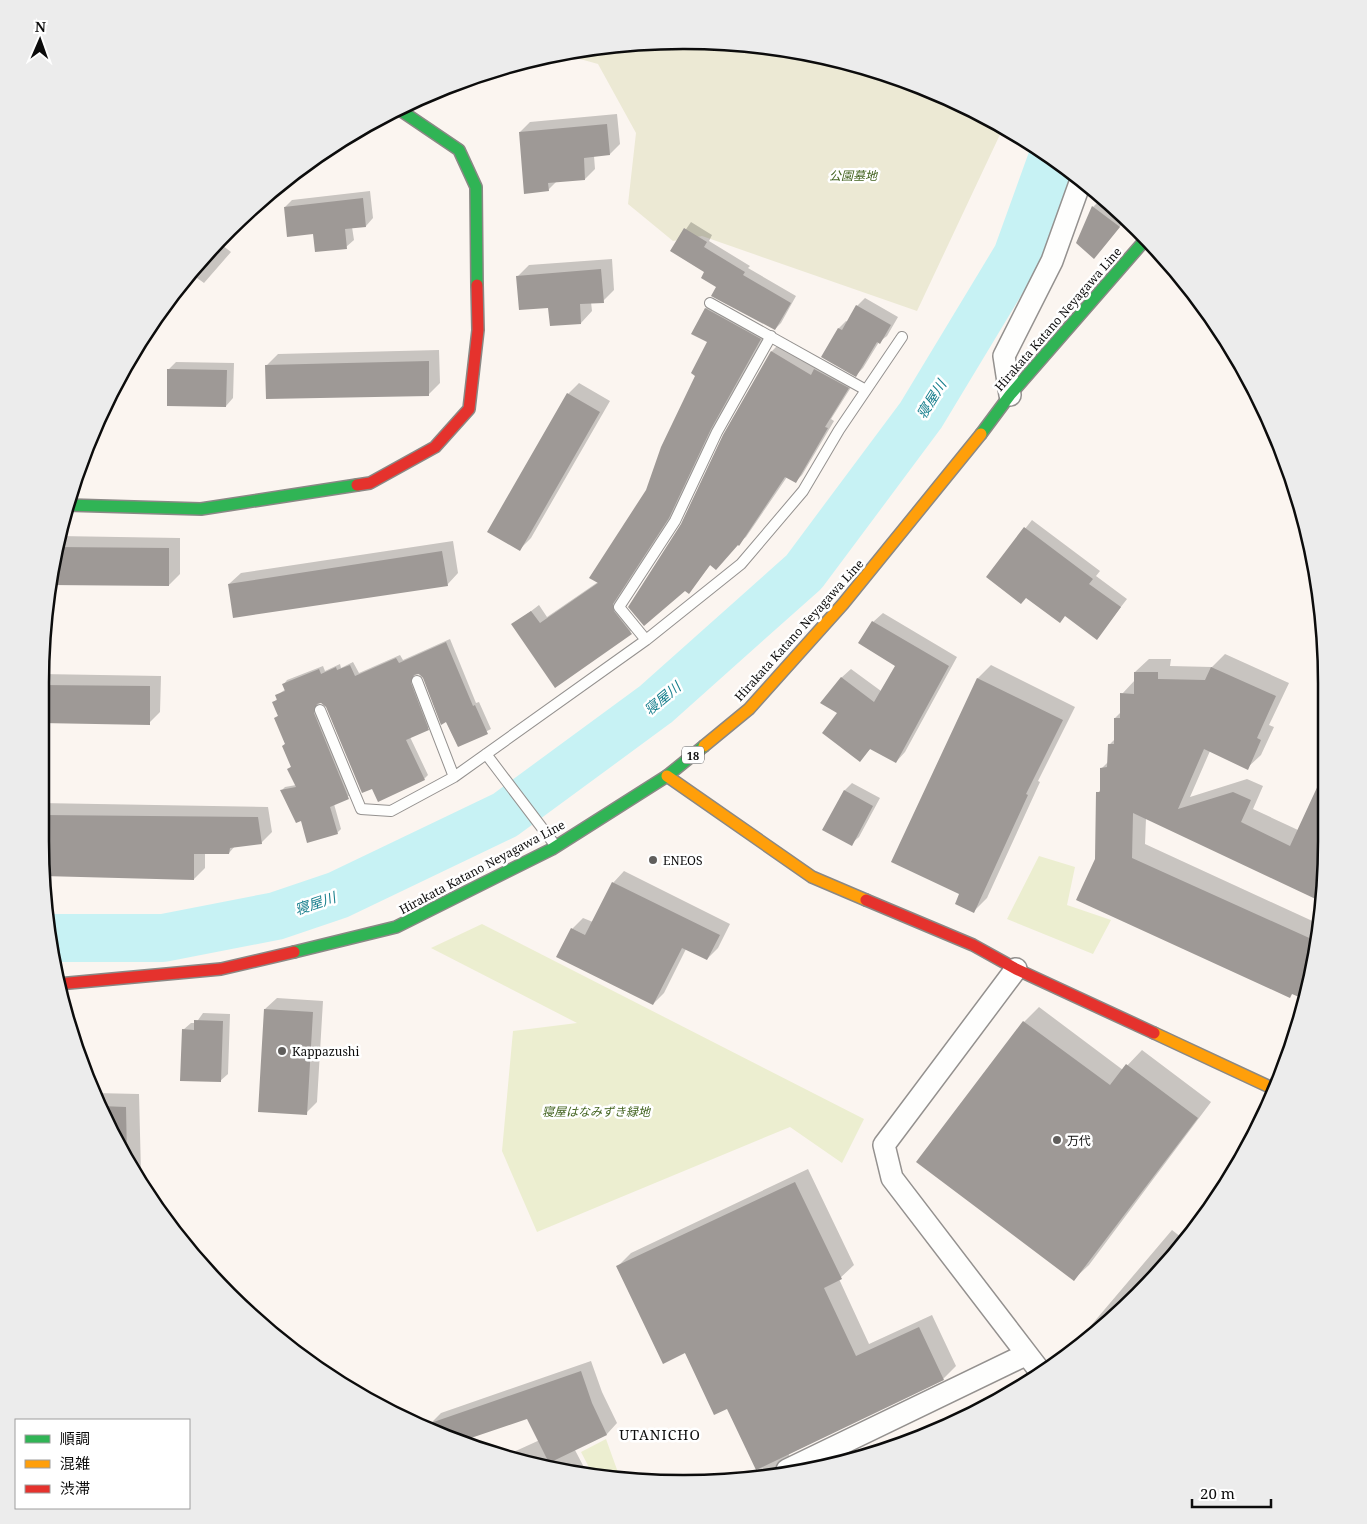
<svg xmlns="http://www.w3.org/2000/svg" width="1367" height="1524" font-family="'Noto Serif','Noto Sans JP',serif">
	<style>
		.green { fill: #eceed0 }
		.cemetery { fill: #ece9d4 }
		.shadow { fill: #0003 }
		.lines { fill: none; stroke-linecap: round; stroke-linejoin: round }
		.river { stroke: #c7f2f4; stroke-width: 48 }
		.building { fill: #9e9996 }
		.lane-casing { stroke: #94918f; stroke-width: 12 }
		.street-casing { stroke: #94918f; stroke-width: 24 }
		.fast-casing { stroke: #8a8885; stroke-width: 14 }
		.slow-casing { stroke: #8a8885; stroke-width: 14 }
		.jam-casing { stroke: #8a8885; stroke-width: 14 }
		.lane { stroke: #fefefd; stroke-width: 10 }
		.street { stroke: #fefefd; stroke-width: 21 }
		.fast { stroke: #30b455; stroke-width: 11 }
		.slow { stroke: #ff9f0a; stroke-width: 11 }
		.jam { stroke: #e5322d; stroke-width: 11 }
		.poi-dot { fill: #605e5c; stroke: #fff; stroke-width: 2 }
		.labels { text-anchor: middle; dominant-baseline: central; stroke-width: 5; stroke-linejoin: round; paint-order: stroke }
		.shield { fill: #fff; stroke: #555; stroke-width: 1 }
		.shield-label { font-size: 11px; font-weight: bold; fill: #0c0c0c }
		.park-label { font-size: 12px; font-style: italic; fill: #41621e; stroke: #fff }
		.street-label { font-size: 12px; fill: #0c0c0c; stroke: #fff }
		.poi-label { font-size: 12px; fill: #0c0c0c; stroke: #fff; text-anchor: start }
		.water-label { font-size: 14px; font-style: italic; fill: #177f8d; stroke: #fff }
		.neighbourhood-label { font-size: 14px; letter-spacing: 1px; fill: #0c0c0c; stroke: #fff }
		.rim { fill: none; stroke: #0c0c0c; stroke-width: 2.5 }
	</style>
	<rect width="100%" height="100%" fill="#fbf5f0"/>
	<path class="green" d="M1039 856 1075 867 1067 905 1111 920 1093 954 1007 919Z
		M482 924 864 1119 842 1163 790 1127 537 1232 502 1151 513 1031 577 1023 431 948Z
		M606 1439 620 1478 593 1475 581 1452Z"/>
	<path class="cemetery" d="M642 41 768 46 891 74 1004 126 917 311 702 236 673 241 628 204 636 133 598 64 562 54Z"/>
	<path class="shadow" d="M617 114 620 144 610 154 594 156 595 169 585 179 557 181 548 190 520 132 530 122Z
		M370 191 373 218 366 226 352 227 354 240 346 247 314 233 285 207 292 200Z
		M1100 200 1126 219 1101 250 1078 243 1093 207Z
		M691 222 712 235 709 241 750 266 748 268 796 296 781 323 775 329 718 286 706 272 671 251Z
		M218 242 231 252 204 283 190 273 200 259Z
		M612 259 614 290 603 301 591 302 592 311 581 323 549 306 518 276 529 265Z
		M865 298 898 317 887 336 879 342 863 368 856 375 823 357 839 328 846 321 848 322 857 306Z
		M713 301 768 332 718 420 676 509 620 595V604L638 626 556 686 513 625 539 605 547 617 598 582 647 490 697 375 709 342 693 333 706 308Z
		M779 344 855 381 831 419 834 421 802 475 795 482 787 477 746 537 711 564 689 592 682 525 724 436 772 351Z
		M439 350 440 383 429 394 267 365 278 354Z
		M176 362 234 363 233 398 226 406 169 369Z
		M579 383 610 401 531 538 520 549 568 394Z
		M1032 520 1100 571 1096 576 1127 599 1097 638 1065 615 987 577Z
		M58 536 180 538V574L169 585 49 584Z
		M453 541 458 573 447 585 229 584 241 573Z
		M883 613 957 657 905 752 896 762 871 748 860 760 839 713 841 678 851 669 881 691 896 666 873 622Z
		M450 639 476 703 479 702 491 729 458 746 424 677 416 673 414 679 432 726 410 737 428 775 424 779 322 702H319L317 708 352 794 334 804 341 829 337 833 301 819 282 790 285 787 296 785 288 769 292 766 283 746 286 743 275 718 279 715 273 703 278 698 277 695 286 689 284 684 287 680 323 666 325 671 340 664 341 668 353 662 359 673 400 655 403 660Z
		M1225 654 1289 683 1269 725 1274 727 1261 755 1247 768 1210 751 1190 797 1247 779 1263 786 1253 809 1298 830 1326 883 1323 901 1146 818 1145 844 1319 924 1307 995 1304 998 1096 859 1098 793 1101 789 1102 768 1109 761V745L1115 739V718L1121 712 1122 694 1135 680V672L1149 659H1171L1170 666 1212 667Z
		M991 665 1075 707 1038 781 1040 782 987 898 974 911 961 893 893 861 978 678Z
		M41 674 161 676 160 712 149 723 41 722Z
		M852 783 880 798 859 837 851 844 824 829 845 790Z
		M40 803 268 807 272 832 261 843 235 846 229 853H205V868L194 879 41 851Z
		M624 871 730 924 718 948 707 959 686 949 664 993 653 1004 572 929 583 918 593 922 613 883Z
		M277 998 323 1001 317 1102 306 1113 259 1110 265 1009Z
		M1039 1007 1123 1070 1142 1050 1211 1102 1089 1265 1074 1279 918 1162 1024 1022Z
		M203 1013 230 1014 228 1074 220 1081 183 1030 191 1023H196Z
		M95 1093 139 1094 141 1173 138 1176 106 1125Z
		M808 1169 854 1265 839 1279 869 1344 932 1315 956 1366 943 1379 789 1454V1463L799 1469 760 1474 728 1407 617 1267 631 1253Z
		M1172 1230 1186 1241 1108 1324 1071 1349Z
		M591 1361 602 1392 617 1423 607 1434 578 1447 562 1406 463 1440 433 1429 431 1423 441 1413Z
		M564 1429 588 1475 558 1472 507 1455Z
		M847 1449 853 1461 804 1468Z"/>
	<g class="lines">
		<path class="river" d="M50 938H163L276 916 338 895 505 815 656 704 804 572 921 415 1017 256 1052 159"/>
	</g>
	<path class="building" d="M607 124 610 155 584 158 585 180 548 183 549 191 524 194 519 132Z
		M363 198 366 227 345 229 347 249 315 252 313 234 287 237 284 207Z
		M1092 206 1120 227 1094 259 1076 243Z
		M684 228 707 242 704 247 745 272 743 275 791 303 775 330 711 296 716 287 701 278 704 272 670 251Z
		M601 269 604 303 580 304 581 324 550 326 548 308 519 310 516 276Z
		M856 305 891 325 880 344 877 342 856 377 821 357 838 328 842 330Z
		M705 308 761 339 711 429 669 518 613 604 614 611 632 634 555 688 511 624 531 611 540 623 598 583 589 578 646 490 661 447 695 376 691 373 707 342 691 334Z
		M771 351 811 375 814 369 849 388 825 427 828 428 796 483 785 477 739 546 738 545 716 570 710 565 689 594 685 591 644 626 628 607 681 524 723 435Z
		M429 361V396L266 399 265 365Z
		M167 369 227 370 226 407 167 406Z
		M567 393 600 412 520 551 487 532Z
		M1024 527 1093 579 1089 584 1121 607 1097 640 1065 616 1060 623 1026 598 1021 604 986 577Z
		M55 547 169 548V586L49 585Z
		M442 551 448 586 233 618 228 584Z
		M872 621 949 666 896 763 870 749 860 762 822 733 837 713 820 703 841 677 874 702 895 666 858 643Z
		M446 642 473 706 475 705 488 734 458 747 446 722 441 725 423 678 419 674 414 675 411 683 429 730 406 740 425 780 378 802 372 789 362 793 326 707 321 703 317 704 314 713 349 799 330 807 338 834 307 843 301 821 296 823 280 790 296 787 287 769 291 767 282 746 285 744 274 718 278 716 272 702 277 700 275 695 285 691 282 684 319 669 321 674 336 667 337 670 350 665 355 676 396 658 399 663Z
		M1211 667 1276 696 1257 738 1261 740 1248 770 1204 749 1178 809 1233 792 1251 800 1241 822 1290 846 1326 768V883L1322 902 1133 813 1132 858 1316 941 1306 963 1312 966 1306 1000 1292 994 1290 998 1076 900 1095 859 1096 792H1100V768L1107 767 1108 744H1114V718H1120V693L1134 694V672H1158V679L1205 680Z
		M977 678 1063 720 1026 794 1028 795 974 913 955 904 959 894 891 862Z
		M41 685 150 686V725L41 723Z
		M844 790 873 806 852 846 822 830Z
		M44 815 258 817 262 844 230 848 229 854H194V880L43 876Z
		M612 882 720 935 707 960 682 948 653 1005 556 957 571 928 585 935Z
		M264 1009 313 1012 307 1115 258 1112Z
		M194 1020 223 1021 221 1082 180 1081 182 1029 194 1030Z
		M1023 1021 1110 1085 1126 1064 1198 1118 1074 1281 916 1162Z
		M100 1106 126 1107 127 1159 106 1125Z
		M795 1182 842 1279 824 1288 856 1356 919 1327 944 1380 756 1470 727 1409 714 1415 685 1353 663 1364 616 1266Z
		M581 1371 592 1403 607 1435 549 1463 527 1419 465 1440 422 1426Z"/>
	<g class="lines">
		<g class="lane-casing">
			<path id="lane" d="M710 303 866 390
				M646 640 619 607 675 521 717 432 771 336
				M417 681 454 777
				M320 710 361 809 391 811 454 777 646 640 741 564 803 491 839 430 902 337
				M486 754 555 845"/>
		</g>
		<g class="street-casing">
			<path id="street" d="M1010 395 1004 356 1052 261 1081 180
				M1016 969 884 1145 892 1178 1039 1370
				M787 1470 1025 1355"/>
		</g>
		<g class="fast-casing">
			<path id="fast" d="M397 108 459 150 476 187 477 285
				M981 434 1010 395 1145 240
				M67 505 201 509 357 485
				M294 952 396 927 552 849 667 776 704 746"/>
		</g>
		<g class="slow-casing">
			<path id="slow" d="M704 746 749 709 843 604 981 434
				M667 776 812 877 866 900
				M1154 1033 1274 1089"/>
		</g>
		<g class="jam-casing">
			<path id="jam" d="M357 485 370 483 435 447 469 409 478 330 477 285
				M866 900 973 945 1016 969 1154 1033
				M58 984 221 969 294 952"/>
		</g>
		<use href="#lane" class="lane"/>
		<use href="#street" class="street"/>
		<use href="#fast" class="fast"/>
		<use href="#slow" class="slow"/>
		<use href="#jam" class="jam"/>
	</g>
	<g class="poi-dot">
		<circle cx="653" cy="860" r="5"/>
		<circle cx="282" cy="1051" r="5"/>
		<circle cx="1057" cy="1140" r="5"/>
	</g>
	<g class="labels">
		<rect class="shield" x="682" y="746.5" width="22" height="17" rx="4"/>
		<g class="shield-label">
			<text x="693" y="755">18</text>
		</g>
		<g class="park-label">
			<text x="853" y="175">公園墓地</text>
			<text x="596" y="1111">寝屋はなみずき緑地</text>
		</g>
		<g class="street-label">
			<text transform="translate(1058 319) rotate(-49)">Hirakata Katano Neyagawa Line</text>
			<text transform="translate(799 630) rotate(-48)">Hirakata Katano Neyagawa Line</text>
			<text transform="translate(482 867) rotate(-28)">Hirakata Katano Neyagawa Line</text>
		</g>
		<g class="poi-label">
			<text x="663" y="860">ENEOS</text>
			<text x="292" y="1051">Kappazushi</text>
			<text x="1067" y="1140">万代</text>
		</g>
		<g class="water-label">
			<text transform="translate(931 399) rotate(-58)">寝屋川</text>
			<text transform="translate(662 698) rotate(-40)">寝屋川</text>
			<text transform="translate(315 903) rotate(-19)">寝屋川</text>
		</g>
		<g class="neighbourhood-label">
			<text x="660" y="1434">UTANICHO</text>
		</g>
	</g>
	<path d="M0 0H1367V1524H0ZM683 49H684A634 634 0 0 1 1318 683V841A634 634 0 0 1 684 1475H683A634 634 0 0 1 49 841V683A634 634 0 0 1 683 49Z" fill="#ececec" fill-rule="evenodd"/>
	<path class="rim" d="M683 49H684A634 634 0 0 1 1318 683V841A634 634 0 0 1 684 1475H683A634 634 0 0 1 49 841V683A634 634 0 0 1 683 49Z"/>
	<rect x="15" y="1419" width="175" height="90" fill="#ffffff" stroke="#9e9e9e"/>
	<rect x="25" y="1435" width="25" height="8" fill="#30b455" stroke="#9e9e9e"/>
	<text x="60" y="1444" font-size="15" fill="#0c0c0c">順調</text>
	<rect x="25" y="1460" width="25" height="8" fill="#ff9f0a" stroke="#9e9e9e"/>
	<text x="60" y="1469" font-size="15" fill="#0c0c0c">混雑</text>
	<rect x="25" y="1485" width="25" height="8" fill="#e5322d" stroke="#9e9e9e"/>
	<text x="60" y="1494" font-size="15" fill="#0c0c0c">渋滞</text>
	<g transform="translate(40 40) rotate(2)" stroke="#ffffff" stroke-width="4" paint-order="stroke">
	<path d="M0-4L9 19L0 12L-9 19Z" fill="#0c0c0c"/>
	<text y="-8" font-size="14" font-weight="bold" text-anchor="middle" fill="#0c0c0c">N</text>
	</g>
	<path d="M1192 1499v8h79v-8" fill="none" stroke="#0c0c0c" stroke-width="2.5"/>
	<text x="1200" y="1499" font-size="15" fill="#0c0c0c" stroke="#ffffff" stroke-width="4" paint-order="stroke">20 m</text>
</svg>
